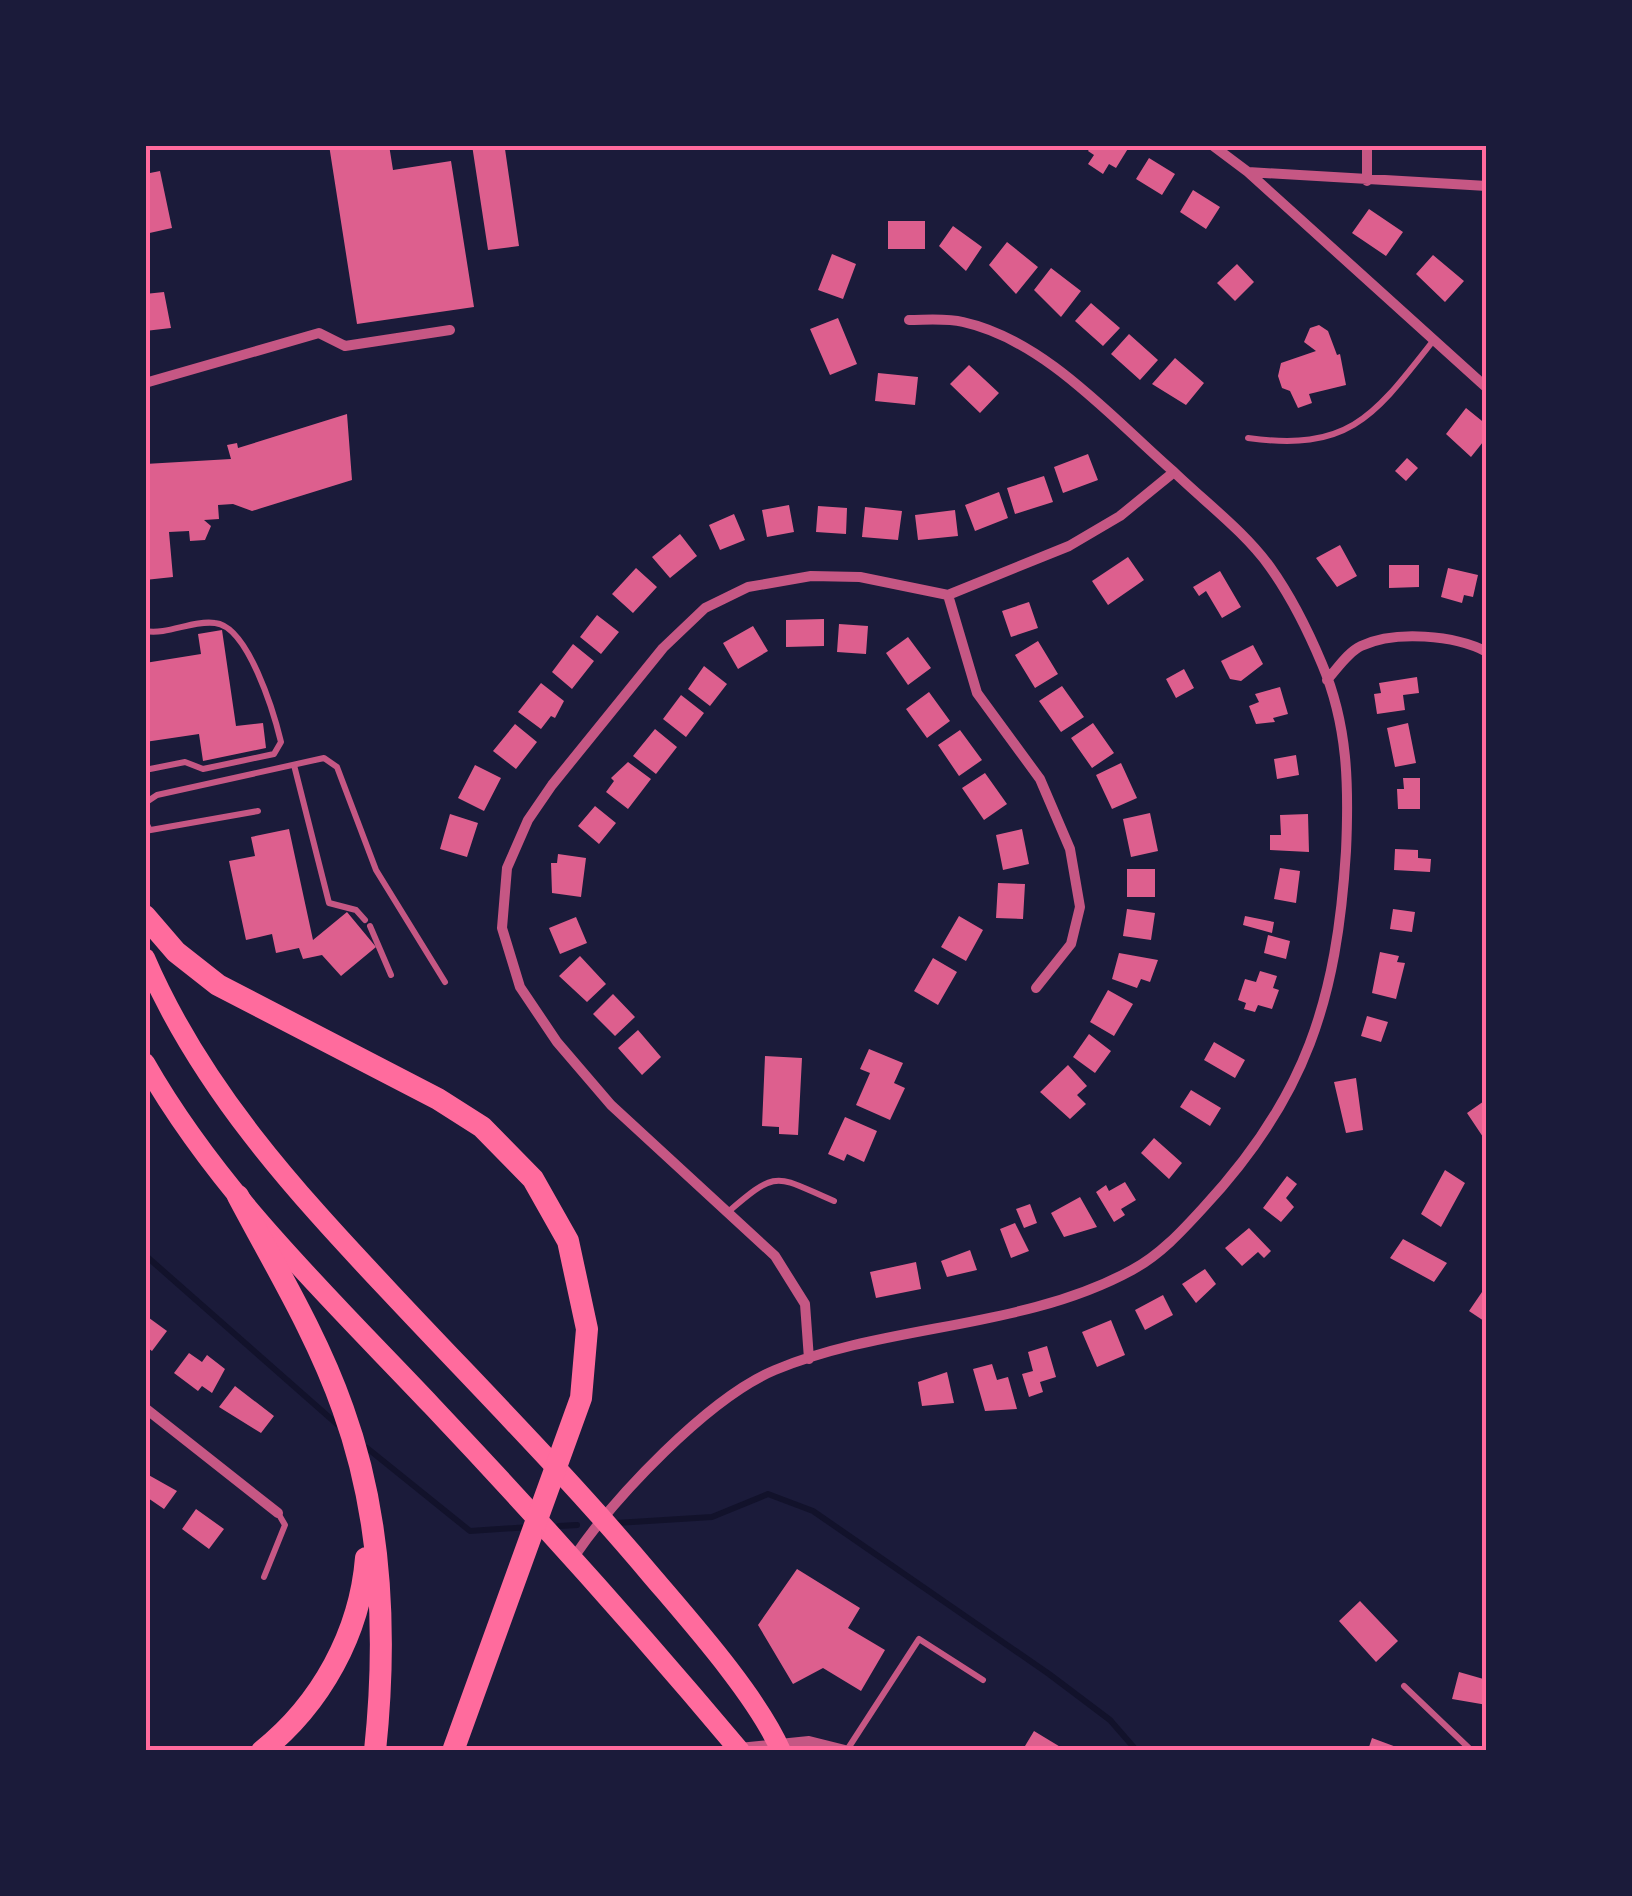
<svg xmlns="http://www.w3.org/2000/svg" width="1632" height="1896" font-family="'Nunito Sans',sans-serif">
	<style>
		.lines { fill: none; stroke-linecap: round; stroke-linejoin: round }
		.stream { stroke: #12122b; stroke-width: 6 }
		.building { fill: #dd5f8e }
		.service { stroke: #c65784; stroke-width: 6 }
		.minor { stroke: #c65784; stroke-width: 10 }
		.primary { stroke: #ff6b9d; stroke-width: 20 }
		.motorway { stroke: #ff6b9d; stroke-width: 22 }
		.neatline { fill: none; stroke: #ff6b9d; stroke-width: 4 }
	</style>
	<rect width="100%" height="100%" fill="#1b1b3a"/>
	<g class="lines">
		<path class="stream" d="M145 1255 338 1425
			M367 1448 470 1531 530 1527
			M616 1523 712 1517 768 1494 813 1511 1049 1674 1110 1720 1137 1751
			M559 1526 577 1525"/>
	</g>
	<path class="building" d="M329 145H389L393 170 451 161 474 307 357 324Z
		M472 145H514L505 149 519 246 488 250Z
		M1092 145H1126L1129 147 1116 168 1109 164 1103 174 1088 164 1094 155 1088 151Z
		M1149 158 1175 174 1162 195 1136 179Z
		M160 171 172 228 145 234V174Z
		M1193 190 1220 207 1206 229 1180 212Z
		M1369 209 1403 232 1386 256 1352 233Z
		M888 221H925V249H888Z
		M953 226 982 247 966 271 939 246Z
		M1007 242 1038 267 1016 294 989 265Z
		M832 254 856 264 843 299 818 290Z
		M1433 255 1464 281 1445 302 1416 274Z
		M1237 264 1254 282 1235 301 1217 283Z
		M1051 268 1081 291 1061 317 1034 290Z
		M164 292 171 328 145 331V294Z
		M1091 303 1120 328 1103 346 1075 321Z
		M838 318 857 364 830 375 810 329Z
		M1319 325 1328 331 1337 355 1340 354 1346 385 1309 394 1312 403 1298 408 1290 391 1282 388 1278 376 1281 363 1316 351 1304 342 1310 328Z
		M1129 334 1158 360 1140 380 1111 354Z
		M1175 358 1204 383 1186 405 1152 384Z
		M969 365 999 393 980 413 950 384Z
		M878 373 918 377 915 405 875 401Z
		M1466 408 1487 425V437L1471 457 1446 434Z
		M347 414 352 480 252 511 233 504 218 505 219 519 204 520 211 526 205 540 190 541 189 531 169 532 173 577 145 580V464L231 459 227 445 237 443 238 448Z
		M1088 454 1098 480 1063 493 1054 467Z
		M1407 458 1418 468 1406 481 1395 471Z
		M1044 476 1053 502 1015 514 1007 488Z
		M999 492 1008 518 975 531 965 505Z
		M789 505 794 532 767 537 762 510Z
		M818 506 847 508 846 534 816 532Z
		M865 507 902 511 898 540 862 537Z
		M955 510 958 536 918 540 915 515Z
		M734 514 745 540 720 550 709 525Z
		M680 534 697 556 670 578 652 557Z
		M1340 545 1357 576 1337 587 1316 558Z
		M1128 557 1144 580 1108 605 1092 581Z
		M1389 565H1419V587L1389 588Z
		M636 568 657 587 633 613 612 594Z
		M1448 568 1478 575 1473 597 1464 595 1462 603 1441 597Z
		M1220 571 1241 607 1222 618 1206 591 1199 596 1193 587Z
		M1029 602 1038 628 1011 637 1002 611Z
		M597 615 619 632 601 654 580 637Z
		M824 619V646L786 647V620Z
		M839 624 868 626 866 654 837 652Z
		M753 626 768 651 738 669 723 643Z
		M222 630 236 726 263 723 266 748 203 761 199 734 145 742V663L201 654 198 634Z
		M908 637 931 668 908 685 886 653Z
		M1038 641 1058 674 1035 688 1015 655Z
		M573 644 594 661 572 689 552 672Z
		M1253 645 1263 664 1241 681 1230 679 1221 661Z
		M704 666 727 684 710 706 688 689Z
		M1184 669 1194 688 1176 698 1166 679Z
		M1417 677 1419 693 1403 695 1405 710 1377 714 1374 694 1381 693 1379 683Z
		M541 683 564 701 555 718 551 716 541 729 518 712Z
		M1062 686 1084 717 1061 732 1039 701Z
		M1280 687 1288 714 1273 718 1275 722 1256 724 1249 706 1259 702 1255 694Z
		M929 692 950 721 927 738 906 709Z
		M681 695 704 713 686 737 663 719Z
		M1093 723 1114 753 1092 768 1071 738Z
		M1408 723 1416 763 1395 767 1387 728Z
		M515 724 537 742 516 769 493 751Z
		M655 729 677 747 656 774 633 756Z
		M960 730 982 760 959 776 938 745Z
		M1296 755 1299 775 1277 779 1274 759Z
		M628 762 651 779 628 809 606 792 614 781 611 778Z
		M1121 763 1137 798 1112 809 1096 775Z
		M475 765 501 778 484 811 458 798Z
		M985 773 1007 804 984 820 962 788Z
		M1403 778H1420V809H1398L1397 789H1404Z
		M595 806 616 823 599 844 578 826Z
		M1150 813 1158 851 1131 857 1123 819Z
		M450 814 478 823 467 857 440 849Z
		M1308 814 1309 852 1270 850V835H1281L1280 815Z
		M289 829 313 940 347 912 376 947 341 976 322 955 303 959 299 948 276 953 272 934 246 940 229 861 255 856 251 837Z
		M1022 829 1029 864 1003 870 996 835Z
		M1395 849 1418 850V858L1431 859 1430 872 1394 870Z
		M558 854 586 858 581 897 552 893 551 863H557Z
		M1280 868 1300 871 1296 903 1274 899Z
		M1127 869H1155V897H1127Z
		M998 883 1025 884 1023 919 996 918Z
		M1127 909 1155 913 1151 940 1123 936Z
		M1393 909 1415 912 1412 932 1390 929Z
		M959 916 983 930 966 961 941 947Z
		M1245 916 1274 922 1272 933 1243 925Z
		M576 917 587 943 560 954 549 928Z
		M1268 935 1290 941 1286 959 1264 953Z
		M1380 952 1399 956 1397 962 1405 963 1396 999 1372 993Z
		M1119 953 1158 960 1150 982 1141 979 1137 988 1112 979Z
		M580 956 606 984 587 1002 559 976Z
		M933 958 957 972 938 1005 914 991Z
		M1260 971 1277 976 1273 988 1279 990 1272 1009 1258 1005 1255 1012 1244 1009 1246 1003 1238 1000 1245 979 1256 982Z
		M1108 990 1133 1004 1114 1036 1090 1022Z
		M613 994 635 1017 615 1036 593 1014Z
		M1367 1016 1388 1022 1381 1042 1361 1036Z
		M638 1030 661 1057 642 1075 618 1048Z
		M1089 1034 1111 1051 1095 1073 1073 1057Z
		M1214 1042 1245 1060 1235 1078 1204 1060Z
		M869 1049 903 1063 894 1083 905 1088 890 1120 856 1105 870 1073 860 1069Z
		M765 1056 802 1058 798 1135 779 1134V1127L762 1126Z
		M1068 1065 1087 1086 1077 1095 1086 1104 1070 1119 1040 1092Z
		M1356 1078 1363 1130 1346 1133 1334 1082Z
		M1191 1090 1221 1108 1210 1126 1180 1107Z
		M1487 1099V1143L1467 1113Z
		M845 1117 877 1131 864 1162 847 1154 844 1161 828 1154Z
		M1154 1138 1182 1163 1169 1179 1141 1153Z
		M1445 1170 1465 1183 1441 1227 1421 1214Z
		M1287 1176 1297 1184 1286 1198 1294 1207 1281 1222 1263 1208Z
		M1125 1182 1136 1200 1121 1209 1125 1215 1114 1222 1096 1192 1106 1185 1109 1191Z
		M1080 1197 1097 1227 1064 1237 1051 1213Z
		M1030 1204 1037 1223 1024 1228 1016 1209Z
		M1015 1223 1029 1251 1011 1258 1000 1229Z
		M1249 1228 1271 1251 1264 1258 1258 1252 1242 1266 1225 1248Z
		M1403 1239 1447 1263 1434 1282 1390 1258Z
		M970 1250 977 1270 947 1277 941 1261Z
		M916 1262 921 1289 876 1298 870 1272Z
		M1205 1269 1216 1284 1196 1303 1182 1284Z
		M1482 1292 1487 1295V1323L1469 1311Z
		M1163 1295 1173 1315 1145 1330 1135 1310Z
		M145 1315 167 1331 152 1351 145 1346Z
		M1111 1320 1125 1355 1097 1367 1082 1332Z
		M1047 1346 1056 1377 1040 1382 1043 1392 1029 1397 1022 1374 1033 1371 1028 1352Z
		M189 1353 202 1362 207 1355 225 1369 212 1393 202 1386 198 1391 174 1373Z
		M992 1364 997 1380 1008 1377 1017 1409 985 1411 973 1369Z
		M947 1372 954 1403 922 1406 918 1382Z
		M235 1386 274 1416 261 1433 219 1407Z
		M145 1473 177 1491 164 1509 145 1496Z
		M196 1509 224 1529 209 1549 182 1529Z
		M797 1569 860 1608 848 1628 885 1650 861 1691 823 1668 793 1684 758 1625Z
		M1360 1601 1398 1641 1376 1662 1339 1621Z
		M1459 1672 1487 1680V1705L1452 1699Z
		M1034 1731 1067 1751H1022Z
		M1372 1738 1399 1748 1397 1751H1355L1357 1746 1368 1750Z"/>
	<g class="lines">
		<path class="service" d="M1248 438C1350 452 1374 416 1433 341
			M145 631C168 635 192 620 215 623 248 626 274 713 281 742L274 754 203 769 185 762 145 770
			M294 765 329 903 356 910 365 920
			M145 803 157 795 324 758 337 767 376 870 445 982
			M145 820 149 829
			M145 831 258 811
			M370 926 391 975
			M728 1212C779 1168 775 1176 834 1201
			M264 1577 285 1525 278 1513
			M1404 1686 1472 1751
			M847 1750 919 1639 983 1680"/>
		<path class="minor" d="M1212 145 1248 172 1487 388
			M1367 145V181
			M1248 172 1487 186
			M909 320C926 320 946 318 963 322 1045 340 1113 419 1174 472
			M145 383 319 333 345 346 450 330
			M948 595 977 693 1040 779 1070 849 1080 907 1071 944 1036 988
			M1327 680C1337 669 1348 652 1361 646 1395 630 1455 635 1487 652
			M145 1408 278 1513
			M574 1557C614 1498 708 1398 775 1370 888 1323 1022 1330 1132 1270 1160 1255 1182 1231 1203 1208 1306 1098 1337 999 1346 851 1349 786 1348 725 1322 664 1309 633 1290 595 1270 567 1245 532 1205 502 1174 472L1120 516 1069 546 948 595 860 577 811 576 748 587 705 608 663 648 552 785 528 820 507 868 502 928 520 987 557 1042 611 1105 775 1256 805 1304 809 1359
			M739 1748 809 1741 849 1751"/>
		<path class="primary" d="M145 958C201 1088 293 1189 389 1291 477 1385 568 1476 651 1575 691 1622 757 1696 781 1751
			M145 1063C219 1193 329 1297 432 1406 538 1518 641 1633 740 1751"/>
		<path class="motorway" d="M145 916 176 952 218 985 438 1099 482 1127 533 1179 568 1241 587 1329 581 1398 453 1751
			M238 1196C275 1266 317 1335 343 1409 382 1517 387 1638 375 1751
			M262 1751C321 1704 360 1633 366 1558"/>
	</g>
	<rect width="1632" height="1896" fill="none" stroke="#1b1b3a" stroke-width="295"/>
	<rect x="148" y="148" width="1336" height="1600" class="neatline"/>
</svg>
